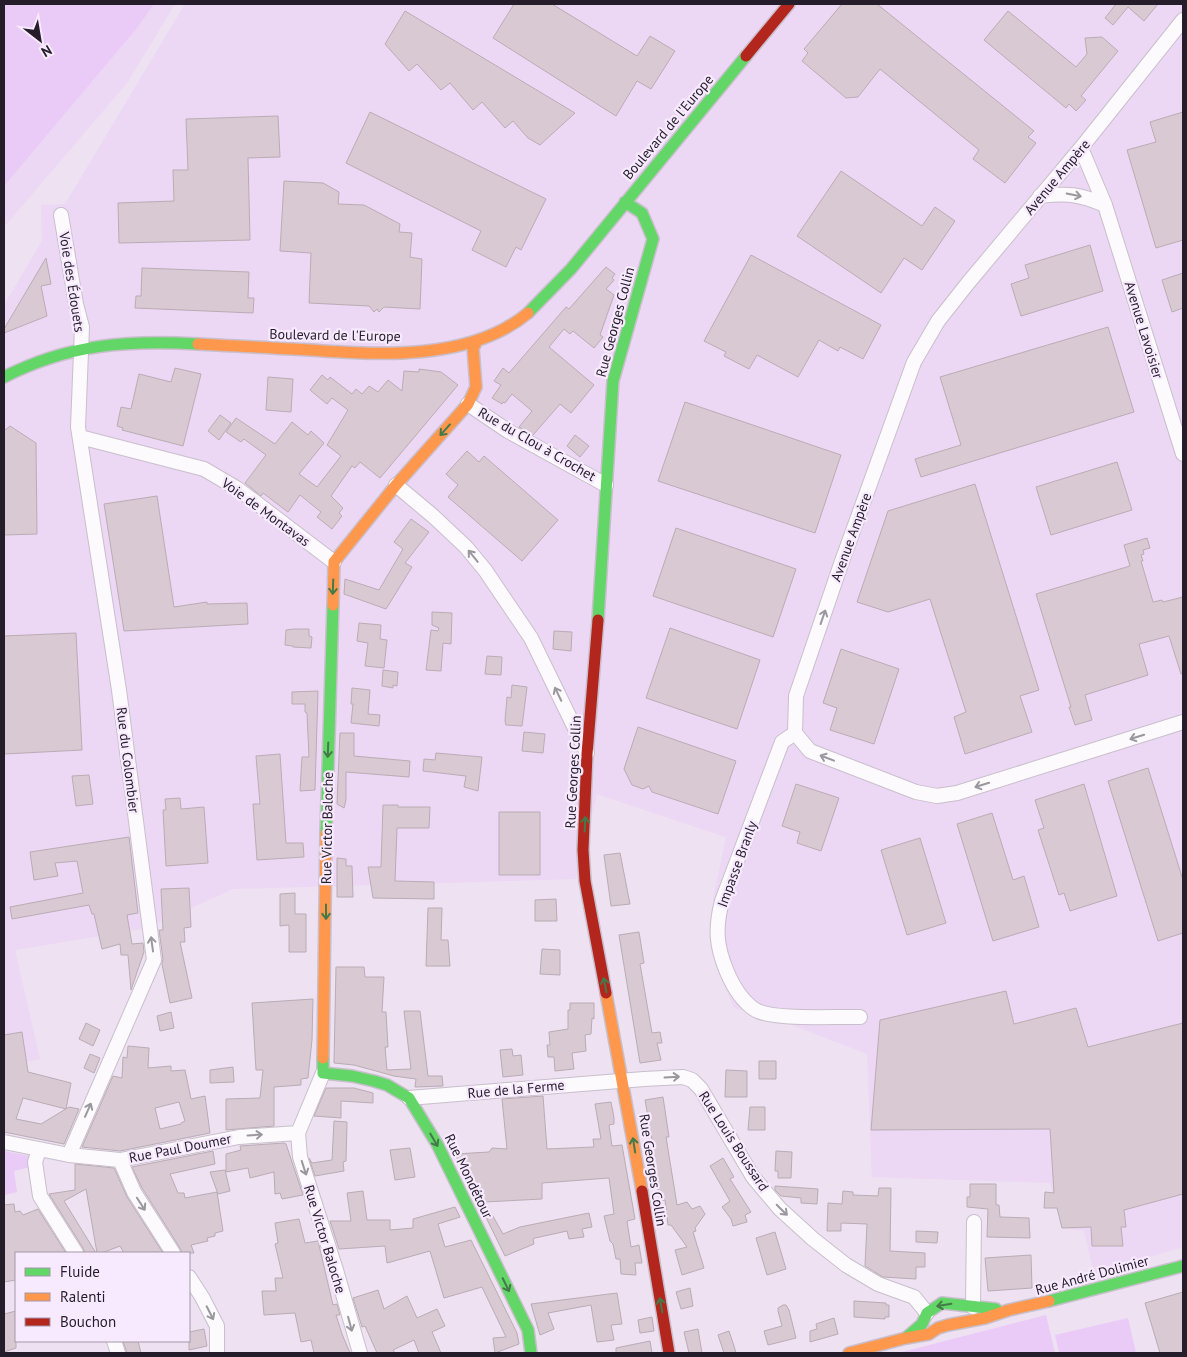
<svg xmlns="http://www.w3.org/2000/svg" width="1187" height="1357" font-family="'PT Sans',sans-serif">
	<style>
		.built { fill: #ecd7f4 }
		.green { fill: #eacaf6 }
		.building { fill: #d8c9d2; stroke: #baacb4; fill-rule: evenodd }
		.lines { fill: none; stroke-linecap: round; stroke-linejoin: round }
		.street-casing { stroke: #c9bfcc; stroke-width: 16 }
		.fast-casing { stroke: #c9bfcc; stroke-width: 14 }
		.slow-casing { stroke: #c9bfcc; stroke-width: 14 }
		.jam-casing { stroke: #c9bfcc; stroke-width: 14 }
		.street { stroke: #fcfafd; stroke-width: 14 }
		.fast { stroke: #63d668; stroke-width: 11 }
		.slow { stroke: #ff974d; stroke-width: 11 }
		.jam { stroke: #b3261e; stroke-width: 11 }
		.oneway { stroke: #9b979e }
		.oneway2 { stroke: #447a48 }
		.labels { text-anchor: middle; dominant-baseline: central; stroke-width: 4.5; stroke-linejoin: round; paint-order: stroke }
		.street-label { font-size: 14px; fill: #251d29; stroke: #f8eafe }
	</style>
	<rect width="100%" height="100%" fill="#ede1f2"/>
	<path class="built" d="M4 4H175L127 83 4 227Z
		M185 4H1183V1247L1094 1274 1084 1231 1062 1228 1050 1183 872 1177 867 1054 779 1020 734 1008 720 975 713 899 726 837 597 794 576 879 233 889 147 928 15 950 40 1059 4 1066V305L42 241 41 205 65 204Z"/>
	<path class="green" d="M4 4H154L136 29 4 186Z
		M4 1151 30 1156V1167L14 1171 17 1192 4 1195Z
		M1046 1315 1055 1353H898Z
		M1128 1318 1136 1353H1059L1055 1335Z"/>
	<path class="building" d="M514 4H552L637 56 650 36 675 51 651 89 637 81 616 116 493 38Z
		M842 4H877L1034 131 1028 137 1036 143 1005 183 973 159 979 150 880 69 858 97 846 98 802 61 808 53 804 49Z
		M1116 4H1158L1144 21 1128 7 1113 25 1105 18Z
		M405 11 575 113 540 145 528 138 513 121 505 128 482 102 473 110 450 83 441 90 417 64 409 71 385 44Z
		M1008 11 1076 67 1087 54 1085 38 1102 37 1118 51 1081 96 1086 100 1076 111 1069 104 1066 108 984 40Z
		M370 112 546 199 521 250 516 247 506 267 472 250 481 231 346 163Z
		M1183 112V240L1156 248 1127 150 1156 142 1150 122Z
		M278 116 280 157 248 158 250 240 119 243 118 203 174 201 173 170H188L186 119Z
		M841 171 922 226 935 207 955 221 922 270 904 258 881 293 797 236Z
		M284 181 323 183 339 192 338 204 364 205 400 224 399 232 412 233 410 257 422 259 420 309 384 307 379 312 377 309 374 312 369 306 309 303 311 253 280 251Z
		M1090 245 1103 291 1021 316 1011 284 1029 278 1025 265Z
		M751 255 881 325 863 359 840 347 838 351 819 340 798 377 757 355 749 369 724 356 726 352 704 341Z
		M46 258 51 284 41 286 47 316 4 333V329Z
		M606 267 615 274 612 278 614 280 606 289 614 295 600 335 603 337 594 348 573 331 570 334 564 329 549 347 594 385 571 413 560 404 533 435 519 427 532 411 512 394 505 403 503 402 502 404 492 398 501 385 494 381 503 368 509 373 566 307 569 309Z
		M142 268 249 272 248 298H254L253 313 135 308 136 296H141Z
		M1183 273V308L1172 312 1162 280Z
		M1108 327 1134 412 921 477 915 459 961 445 940 377Z
		M175 368 201 374 183 446 122 430 123 428 117 426 121 407 131 409 139 374 171 382Z
		M419 369 441 372 458 385 380 478 360 462 355 468 352 466 331 496 343 508 339 513 342 516 332 529 317 517 321 512 300 495 288 512 263 493 261 496 245 483 266 455 244 439 241 442 226 432 236 418 275 444 292 422 308 435 311 431 324 443 299 474 317 487 341 456 327 445 348 410 332 398 327 404 310 390 322 375 328 380 330 377 352 394 356 389 362 394 369 386 378 392 388 380 402 391 404 371 419 372Z
		M268 377 293 379 291 412 266 410Z
		M685 402 841 455 815 533 658 481Z
		M220 415 231 423 219 440 208 431Z
		M10 426 36 443 37 534 4 535V431Z
		M575 435 589 446 580 457 567 446Z
		M467 451 479 462 484 456 558 520 522 561 448 497 458 485 446 474Z
		M1117 462 1132 510 1051 535 1036 487Z
		M975 484 1039 690 1020 696 1032 732 965 754 954 717 966 712 930 599 888 612 857 602 888 511Z
		M157 496 174 607 207 602V604L247 603 248 624 124 631 104 504Z
		M411 519 429 532 405 563 412 567 386 609 344 594 345 579 379 590 403 549 394 542Z
		M676 528 796 569 773 637 653 596Z
		M1147 538 1150 548 1143 550 1144 554 1141 555 1143 561H1141L1153 602 1162 600 1163 602 1183 597V673L1181 674 1169 636 1139 644 1148 675 1085 695 1092 720 1075 725 1069 707H1071L1036 594 1130 566 1124 545Z
		M432 612 452 613 451 644 443 643 441 671 426 670 431 630 438 631 439 628 432 625Z
		M359 623 381 625 380 639 387 640 384 668 365 666 368 643 357 641Z
		M670 628 760 660 737 729 646 698Z
		M294 629H309V636L312 637 311 648 293 647V646L285 645 286 630Z
		M554 631 572 632 571 651 553 649Z
		M76 633 82 750 4 754V636Z
		M841 649 899 669 874 744 830 730 837 708 823 703Z
		M487 656 502 657 501 675 485 674Z
		M383 670 398 672 397 686 393 685V688L382 686Z
		M512 685 527 687 522 726 506 725 505 721 507 697 511 698Z
		M352 688 370 690 368 714 380 715 379 726 351 723 353 704H351Z
		M318 691 315 790 300 791 302 757H309L307 713 305 712V704H292V692Z
		M638 727 736 761 718 814 652 792 649 786 643 789 632 785 624 769Z
		M524 732 545 734 543 753 522 751Z
		M340 733H354V756L410 761 409 777 346 772V800L344 808 337 804Z
		M436 753 482 757 478 791 464 787 466 776 423 771 424 759 435 760Z
		M280 754 286 843H303L304 857 257 860 253 804H260L256 756Z
		M1148 768 1183 880V933L1158 941 1108 781Z
		M89 775 93 804 76 806 72 776Z
		M796 784 839 798 821 851 797 843 800 832 782 826Z
		M1084 784 1117 896 1070 911 1064 893 1059 895 1038 830 1044 828 1035 800Z
		M180 798 181 809 204 807 208 863 166 866 163 810H166L165 799Z
		M383 805H398V807H430L429 828H397L395 881 434 882V899L373 898 368 867H381Z
		M499 812H540V875H499Z
		M992 813 1013 880 1024 876 1039 927 993 941 957 824Z
		M129 837 138 913 127 915 132 944 143 943 144 952 131 990 128 955H121L120 944 102 949 94 914H92L89 905 12 919 10 907 83 893 77 861 55 863 58 876 34 880 30 852Z
		M920 838 946 923 907 935 881 850Z
		M620 853 630 904 611 906 604 855Z
		M337 858 346 859V866H352L353 897H337Z
		M189 888 191 927 184 928 185 942H180L192 998 170 1003 162 964 163 959 159 930H163L161 889Z
		M295 893V914H306V952H289V925L280 926V894Z
		M556 899 557 921H535V900Z
		M428 908H442L441 940H448L450 966H426Z
		M639 932 644 963 640 964 652 1033 660 1032 662 1043H657L661 1060 640 1063 619 935Z
		M542 949 560 950V975L540 974Z
		M336 967H364L365 977H384L382 1012H386L388 1047H385L387 1070 411 1069 404 1011H420L428 1076H442L443 1086 415 1087 416 1079 394 1076 354 1065 334 1063Z
		M1006 991 1014 1024 1076 1008 1088 1047 1183 1023V1194L1124 1210 1126 1227H1121L1123 1246H1092L1091 1227 1062 1228 1057 1208H1044L1045 1192 1054 1193 1050 1129 871 1130 880 1020Z
		M313 999 312 1040 308 1078 301 1079V1085L274 1087V1126L226 1130V1099L260 1098 263 1070H256L252 1003Z
		M570 1003H594V1019L592 1018 591 1034 585 1035 586 1051 572 1053 574 1069 555 1071 554 1057H548L547 1045H550L549 1032 568 1029V1010H570Z
		M171 1012 174 1028 160 1031 157 1016Z
		M86 1023 100 1030 93 1046 79 1039Z
		M22 1032 28 1072 71 1083 66 1109 23 1098 16 1119 41 1124 69 1107 79 1109 64 1144 4 1132V1035Z
		M128 1046 149 1048 148 1068 171 1066V1071L185 1070 191 1099 205 1096 210 1133 120 1151 82 1147 113 1076 122 1078 123 1057 127 1058ZM179 1102 185 1121 181 1123V1124L160 1129 155 1108Z
		M512 1049 513 1056 521 1055 523 1075 503 1077 500 1050Z
		M90 1054 100 1058 94 1073 84 1068Z
		M759 1061H776V1079H759Z
		M233 1067 234 1082 210 1083V1070Z
		M726 1070 747 1071V1097H725Z
		M326 1088H354L373 1093V1103L341 1101V1118L314 1116Z
		M543 1096 547 1149 594 1147 593 1139H601L595 1104 611 1102 614 1118V1124L609 1125 612 1146 622 1145 635 1219 627 1221 631 1247 639 1245 642 1263H635L636 1275 621 1274 620 1259H616L613 1244 610 1241 604 1216 614 1214 609 1178 542 1183V1199L485 1202 503 1234 520 1227 589 1213 592 1227 582 1229 584 1237 569 1239 567 1231 535 1238 533 1239 534 1244 505 1256 455 1154 489 1152 492 1148 507 1149 502 1099Z
		M663 1097 669 1137H666L677 1205 687 1202 692 1209 700 1206 705 1214 695 1228 696 1231 693 1232 704 1268 682 1275 675 1250 687 1247 671 1225H668L665 1200 660 1201 651 1150H654L645 1100Z
		M750 1107H765V1130H748Z
		M334 1121 347 1122 346 1161 343 1162 344 1171 315 1176 309 1158 312 1163 332 1160Z
		M284 1143 286 1144 303 1195 282 1199 280 1193 275 1194 274 1172 250 1178 248 1168 226 1172V1154L241 1150 240 1146Z
		M410 1148 415 1177 395 1180 390 1150Z
		M213 1151 215 1164 170 1174 178 1193H184L185 1198 217 1192 223 1231 215 1233V1236L207 1238 208 1241 191 1245 194 1253H182L180 1248 142 1188 132 1167Z
		M776 1151 792 1152 791 1178H778V1171H775Z
		M723 1158 734 1177 730 1179 751 1212 745 1215 747 1222 733 1226 731 1219 722 1207 730 1201 710 1166Z
		M75 1164 114 1168 127 1197 163 1253H124L120 1246 102 1253H97L86 1189 64 1201 96 1253H85L83 1248 49 1194 75 1190Z
		M225 1170 230 1191 218 1194 210 1172Z
		M970 1184H996V1205H999L1000 1217 1029 1218 1030 1238 987 1237 988 1209 967 1207V1197H970Z
		M775 1186 818 1189 817 1204 801 1203V1198L781 1196 775 1190Z
		M879 1188H891L890 1251 925 1253V1267H916V1279L883 1277 865 1266 867 1224 841 1223V1231H827L828 1203 842 1204 843 1191 853 1192V1195L878 1196Z
		M363 1191 367 1220H390V1230L413 1228V1219L455 1207 460 1217 438 1224 445 1247 471 1240 517 1333 519 1344 495 1353 493 1338 506 1337 482 1287 444 1298 430 1251 387 1263 385 1246 339 1249 330 1221H351L347 1193Z
		M14 1204 15 1212 20 1211 23 1215 38 1209 66 1253H16V1280L4 1282V1205Z
		M299 1219 305 1243 318 1241 333 1305 337 1304 340 1315H336L342 1334 350 1353H314L311 1340 301 1342 295 1313 264 1315 262 1291H276L275 1278H283L275 1244 278 1243 275 1223Z
		M916 1231 938 1232 937 1243 916 1242Z
		M775 1232 786 1269 767 1275 756 1238Z
		M1031 1255 1032 1288 988 1291 985 1258Z
		M690 1288 693 1306 681 1309 676 1292Z
		M378 1290 384 1309 407 1296 417 1318 437 1309 445 1326 432 1332 441 1353H419L414 1340 393 1350 395 1353H377L365 1326 362 1327 353 1298Z
		M1183 1292V1353H1160L1145 1303Z
		M617 1293 622 1324 611 1325 614 1340 597 1342 591 1305 548 1313 554 1329 540 1335 531 1304Z
		M854 1301 886 1303V1305H889V1317H885V1319L854 1317Z
		M783 1305H786L789 1310 796 1338 768 1345 764 1331 782 1326 778 1311V1308Z
		M16 1311V1348L4 1352V1314Z
		M652 1317 654 1331 640 1333 638 1320Z
		M834 1318 838 1334 810 1342V1331L817 1329 816 1324Z
		M204 1329 207 1346 189 1350V1332Z
		M698 1329 702 1353H689L684 1332Z
		M729 1331 734 1346 736 1353H724L718 1335Z
		M123 1341H138L141 1353H127Z
		M650 1341 652 1353H616V1348Z"/>
	<g class="lines">
		<g class="street-casing">
			<path id="street" d="M1183 20 1081 148 968 283 938 321 914 362 841 564 796 696 795 733 810 751 916 792 937 796 957 793 1183 722
				M1081 148 1105 205 1183 454
				M1040 196C1068 193 1079 194 1105 205
				M61 215 76 304 82 327 78 427 119 690 154 960 69 1155
				M468 404 508 431 606 485
				M80 437 204 469 238 489 334 562
				M396 485 433 516 466 547 485 570 531 638 587 753
				M795 733 782 742 722 901C715 928 716 946 727 972 733 986 741 1000 754 1009 771 1021 837 1016 860 1017
				M323 1073 298 1133 300 1157 336 1270 360 1353
				M409 1098 644 1079 683 1077 692 1080 701 1089 753 1177 780 1209 813 1239 846 1265 878 1284 914 1297 927 1313
				M4 1142 69 1155 120 1160 239 1137 298 1133
				M39 1150 35 1162 40 1196 76 1253
				M120 1160 134 1192 173 1253
				M189 1277 202 1297 217 1326V1353
				M973 1307 974 1222
				M114 1341 118 1353"/>
		</g>
		<g class="fast-casing">
			<path id="fast" d="M528 313 571 269 746 56
				M4 377C69 344 127 340 198 344
				M598 620 613 381 653 239 642 213 625 202
				M326 834 333 605
				M323 1058V1073L352 1076 374 1081 387 1085 409 1098 437 1144 528 1330 531 1353
				M1049 1301 1183 1266
				M906 1338 922 1324 927 1313 942 1303 996 1309"/>
		</g>
		<g class="slow-casing">
			<path id="slow" d="M198 344C230 346 262 347 293 349 368 354 467 364 528 313
				M333 605 334 562 396 485 468 404 476 387 473 348 477 341
				M606 993 642 1191
				M323 1058 326 834
				M849 1353 906 1338 929 1334 938 1328 948 1325 985 1318 1009 1310 1049 1301"/>
		</g>
		<g class="jam-casing">
			<path id="jam" d="M746 56 789 4
				M598 620 587 754 583 850 585 881 606 993
				M642 1191 669 1353"/>
		</g>
		<use href="#street" class="street"/>
		<use href="#fast" class="fast"/>
		<use href="#slow" class="slow"/>
		<use href="#jam" class="jam"/>
	</g>
	<defs><path id="oneway-shaft" d="M-6 0H5M1.5-3L5.5 0L1.5 3" fill="none" stroke-width="1.6" stroke-linecap="round" stroke-linejoin="round" transform="scale(1.25)"/></defs>
	<g class="oneway">
		<use href="#oneway-shaft" transform="translate(1074 195) rotate(11)"/>
		<use href="#oneway-shaft" transform="translate(473 556) rotate(-129)"/>
		<use href="#oneway-shaft" transform="translate(823 617) rotate(-71)"/>
		<use href="#oneway-shaft" transform="translate(558 694) rotate(-116)"/>
		<use href="#oneway-shaft" transform="translate(1137 737) rotate(163)"/>
		<use href="#oneway-shaft" transform="translate(827 758) rotate(-159)"/>
		<use href="#oneway-shaft" transform="translate(982 785) rotate(163)"/>
		<use href="#oneway-shaft" transform="translate(152 944) rotate(-98)"/>
		<use href="#oneway-shaft" transform="translate(672 1077) rotate(-3)"/>
		<use href="#oneway-shaft" transform="translate(88 1110) rotate(-66)"/>
		<use href="#oneway-shaft" transform="translate(255 1135) rotate(-4)"/>
		<use href="#oneway-shaft" transform="translate(304 1168) rotate(72)"/>
		<use href="#oneway-shaft" transform="translate(141 1204) rotate(57)"/>
		<use href="#oneway-shaft" transform="translate(782 1210) rotate(45)"/>
		<use href="#oneway-shaft" transform="translate(210 1313) rotate(63)"/>
		<use href="#oneway-shaft" transform="translate(350 1324) rotate(75)"/>
	</g>
	<g class="oneway2">
		<use href="#oneway-shaft" transform="translate(445 430) rotate(132)"/>
		<use href="#oneway-shaft" transform="translate(333 587) rotate(92)"/>
		<use href="#oneway-shaft" transform="translate(328 750) rotate(92)"/>
		<use href="#oneway-shaft" transform="translate(585 824) rotate(-87)"/>
		<use href="#oneway-shaft" transform="translate(326 912) rotate(90)"/>
		<use href="#oneway-shaft" transform="translate(605 985) rotate(-101)"/>
		<use href="#oneway-shaft" transform="translate(434 1140) rotate(60)"/>
		<use href="#oneway-shaft" transform="translate(634 1145) rotate(-99)"/>
		<use href="#oneway-shaft" transform="translate(506 1285) rotate(64)"/>
		<use href="#oneway-shaft" transform="translate(661 1305) rotate(-100)"/>
		<use href="#oneway-shaft" transform="translate(944 1305) rotate(171)"/>
	</g>
	<g class="labels">
		<g class="street-label">
			<text transform="translate(668 127) rotate(-50)">Boulevard de l'Europe</text>
			<text transform="translate(1057 177) rotate(-50)">Avenue Ampère</text>
			<text transform="translate(72 282) rotate(81)">Voie des Édouets</text>
			<text transform="translate(615 322) rotate(-75)">Rue Georges Collin</text>
			<text transform="translate(1144 330) rotate(73)">Avenue Lavoisier</text>
			<text transform="translate(335 335) rotate(1)">Boulevard de l'Europe</text>
			<text transform="translate(537 444) rotate(30)">Rue du Clou à Crochet</text>
			<text transform="translate(266 512) rotate(36)">Voie de Montavas</text>
			<text transform="translate(851 537) rotate(-70)">Avenue Ampère</text>
			<text transform="translate(128 760) rotate(83)">Rue du Colombier</text>
			<text transform="translate(573 772) rotate(-87)">Rue Georges Collin</text>
			<text transform="translate(327 828) rotate(-89)">Rue Victor Baloche</text>
			<text transform="translate(737 864) rotate(-70)">Impasse Branly</text>
			<text transform="translate(516 1089) rotate(-5)">Rue de la Ferme</text>
			<text transform="translate(734 1141) rotate(57)">Rue Louis Boussard</text>
			<text transform="translate(180 1148) rotate(-11)">Rue Paul Doumer</text>
			<text transform="translate(653 1170) rotate(81)">Rue Georges Collin</text>
			<text transform="translate(469 1176) rotate(64)">Rue Mondétour</text>
			<text transform="translate(325 1239) rotate(73)">Rue Victor Baloche</text>
			<text transform="translate(1092 1275) rotate(-15)">Rue André Dolimier</text>
		</g>
	</g>
	<rect width="1187" height="1357" fill="none" stroke="#251d29" stroke-width="10"/>
	<rect x="15" y="1252" width="175" height="90" fill="#f8eafe" stroke="#a498a9"/>
	<rect x="25" y="1268" width="25" height="8" fill="#63d668" stroke="#a498a9"/>
	<text x="60" y="1277" font-size="15" fill="#251d29">Fluide</text>
	<rect x="25" y="1293" width="25" height="8" fill="#ff974d" stroke="#a498a9"/>
	<text x="60" y="1302" font-size="15" fill="#251d29">Ralenti</text>
	<rect x="25" y="1318" width="25" height="8" fill="#b3261e" stroke="#a498a9"/>
	<text x="60" y="1327" font-size="15" fill="#251d29">Bouchon</text>
	<g transform="translate(40 40) rotate(149)" stroke="#f8eafe" stroke-width="4" paint-order="stroke">
	<path d="M0-4L9 19L0 12L-9 19Z" fill="#251d29"/>
	<text y="-8" font-size="14" font-weight="bold" text-anchor="middle" fill="#251d29">N</text>
	</g>
</svg>
